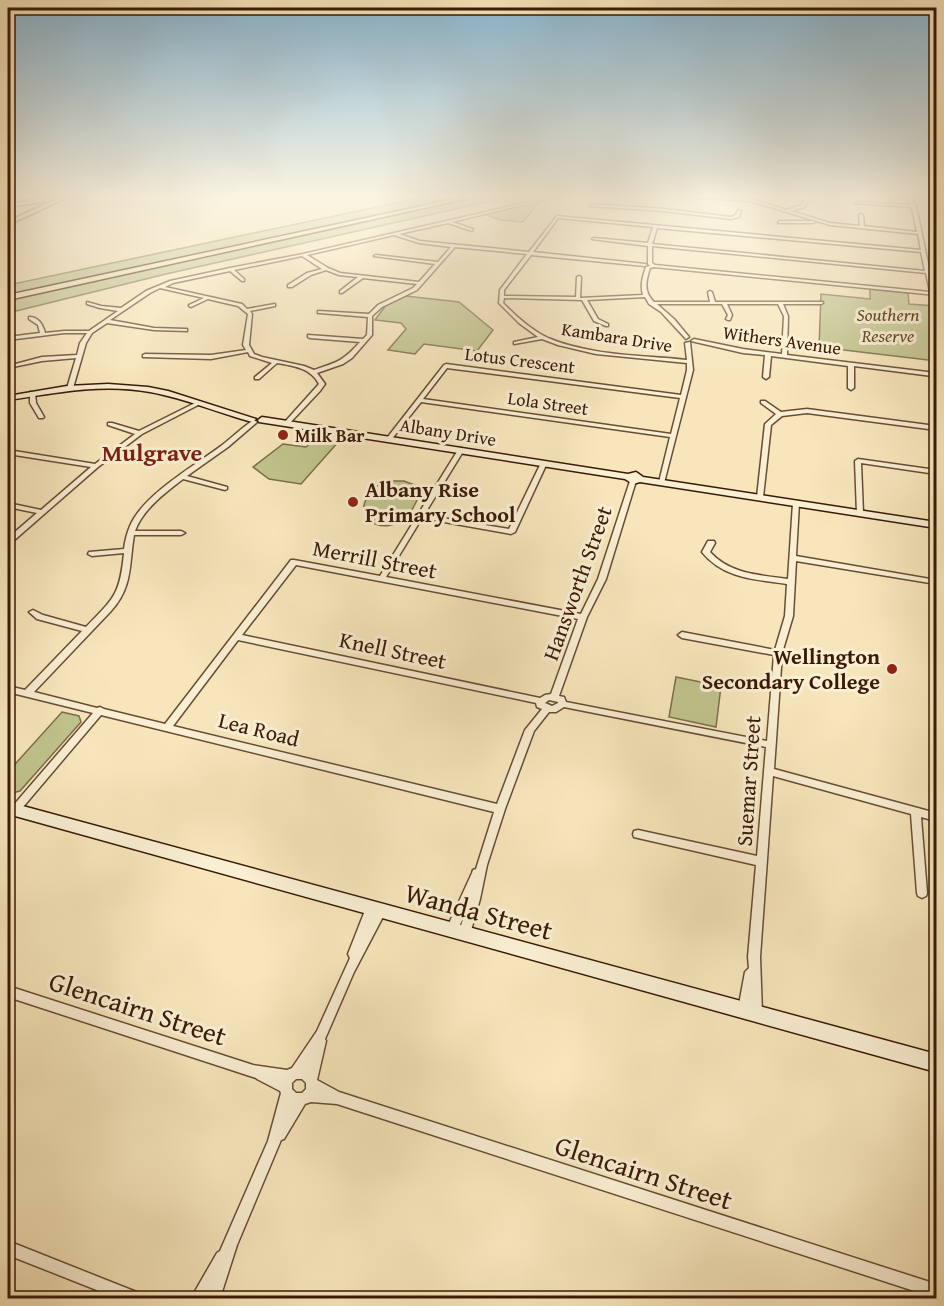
<svg xmlns="http://www.w3.org/2000/svg" width="944" height="1306" font-family="'Gentium Book Plus',serif">
	<style>
		.green { fill: #c1c48e; stroke: #7d6f4a; stroke-width: 1.5 }
		.lines { fill: none; stroke-linecap: round; stroke-linejoin: round }
		.street-casing { stroke: #684d33; stroke-width: 3 }
		.secondary-casing { stroke: #391a05; stroke-width: 3 }
		.highway-casing { stroke: #391a05; stroke-width: 3 }
		.street { fill: #faefd3; fill-rule: evenodd }
		.secondary { fill: #faefd3; fill-rule: evenodd }
		.highway { fill: #f7e6bc; fill-rule: evenodd }
		.poi-dot { fill: #8f2418; stroke: #faefd3; stroke-width: 2 }
		.labels { text-anchor: middle; dominant-baseline: central; stroke-width: 6; stroke-linejoin: round; paint-order: stroke }
		.far-park-label { font-size: 18px; font-style: italic; fill: #624d2e; stroke: #faefd3 }
		.far-street-label { font-size: 18px; fill: #391a05; stroke: #faefd3 }
		.far-poi-label { font-size: 18px; font-weight: bold; fill: #391a05; stroke: #faefd3; text-anchor: start }
		.poi-label { font-size: 22px; font-weight: bold; fill: #391a05; stroke: #faefd3; text-anchor: start }
		.street-label { font-size: 22px; fill: #391a05; stroke: #faefd3 }
		.far-district-label { font-size: 24px; font-weight: bold; fill: #7a1f14; stroke: #faefd3 }
		.near-street-label { font-size: 27px; fill: #391a05; stroke: #faefd3 }
	</style>
	<rect width="100%" height="100%" fill="#f7e6bc"/>
	<filter id="stains"><feTurbulence type="fractalNoise" baseFrequency=".00333" numOctaves="4"/><feColorMatrix values="0 0 0 0 .2 0 0 0 0 .09 0 0 0 0 .02 0 0 0 .5 -.17"/></filter>
	<radialGradient id="worn" r=".72"><stop offset=".6" stop-color="#630" stop-opacity="0"/><stop offset="1" stop-color="#630" stop-opacity=".3"/></radialGradient>
	<path class="green" d="M434 195H518L166 274 8 313V285Z
		M540 201 523 222 500 220 484 214Z
		M870 289 908 293 909 304 936 306V361L819 347 821 294 870 299Z
		M406 296 459 302 493 330 477 351 424 344 415 354 388 350 406 329 401 323 375 320 386 305Z
		M315 439 339 441 301 484 269 479 253 467 283 444 306 447Z
		M385 481H404L420 487C420 495 417 501 413 508 386 549 335 510 385 481Z
		M676 677 721 686 716 727 669 717Z
		M62 712 79 716 81 722 20 791 8 794V772Z"/>
	<g class="lines">
		<g class="street-casing">
			<path id="street" d="M41 195H45L24 204 21 203Z
				M559 195H564L452 222 473 229 472 231 448 223 399 234 420 241 529 252 557 216 921 250 918 234 830 225 750 201 667 196 669 195 750 199 787 210 802 205 807 195H811L805 207 791 211 830 223 860 226 859 215 861 214 863 215 864 226 917 232 912 207 854 203 856 202 912 205 910 202 899 195C906 194 913 199 916 206L934 292 936 293V295L654 267 650 268C646 281 643 291 654 302H710L708 292 710 291 712 292 715 302H823V303L821 304H783L788 316 787 355 936 373V389L933 387 932 376 854 366V388L851 390 848 388V366L771 356 769 377 766 379 763 377 765 355 743 353 691 341 694 339 743 349 782 354 784 316 778 304H727L732 315 730 320H728L726 319 728 315 722 304H657L674 319 689 337 686 339 661 312 649 304 645 297 587 300 598 319 608 324V326H606L594 321 582 300 504 298 503 303 507 307C519 319 533 331 548 338 591 356 641 355 687 360L685 343 690 342 693 370 664 483 662 484 659 482 670 437 421 402 391 440H387V438L444 365 446 364 681 395 687 370V363L596 354 558 345 542 339 514 344V342L538 337 519 323 499 303 500 290 527 254 455 247 417 290 382 307 372 316V335L352 358 343 364 317 373 325 384 320 391 288 425 283 424 319 384C311 368 294 366 277 363L259 379H255V377L272 363 250 356 248 352 211 359 143 357V355L145 354 211 355 246 350 243 345 248 314 238 306 208 299 191 307 189 306V305L204 298 160 288 150 293 110 320 154 328 185 329H187V331L154 330 107 323 92 333 86 343 73 388 70 390 67 388 76 358 42 361 8 368V366L42 357 77 355 80 343 87 333H64L8 340V337L40 333 38 325 29 319V317C39 317 43 325 45 333L64 331H89L118 311 100 308 87 304V302L101 306 121 308 146 291 170 281 230 268 303 254ZM558 218 653 227 648 243 594 238 592 239 648 246V264L650 266 646 267C643 276 640 285 643 295L580 298 581 277 579 276 577 277 576 297 504 296V290L531 255 645 266 647 265 645 264 533 252ZM657 228 921 252 925 271 652 244ZM394 235 419 243 451 247 438 262 376 255 374 256 435 264 419 282 340 273 328 268 307 255ZM652 246 926 273 930 292 655 265 652 263ZM302 256 322 269 307 273 288 285V287H292L311 275 326 270 339 275 358 277 340 291V293H342L363 278 417 284 413 288 378 305 369 314 318 311V313H320L368 317 367 335 363 339 308 335V337L310 338 360 342C343 361 338 362 314 370L304 366 262 357 254 354 249 345 252 314 250 311 275 306V304L247 309 242 304 165 287 173 283 230 271 242 281H244V279L234 270ZM447 368 680 398 671 434 423 399Z
				M591 204 665 209 731 217 736 215 738 210 741 211 739 217 731 219 663 211 590 206Z
				M779 221H813L815 222 813 223H778Z
				M30 392 35 393 36 403 44 417 43 418H39L30 403Z
				M761 401H765L781 412 807 409 936 426V430L807 413 782 416 771 425 763 497 760 499 757 497 765 424 776 414 761 403Z
				M197 402 202 403 142 434 98 467 11 543H8V538L37 513 8 507V503L41 510 91 467 8 454V450L95 464 135 434 108 425V423H112L139 431Z
				M254 420 257 422 256 423 228 447 187 476 227 487V489L225 490 183 479C165 493 143 509 135 531H181L185 533 181 535H134C129 564 133 587 111 611L34 692 97 708 100 707 104 709 165 724 291 560H294L380 576 458 450 461 448 464 450 424 515 509 529 541 463 542 462H546L547 463 515 532 511 534 422 518 386 577 581 614 598 579 630 481 633 479 635 480 636 481 606 579 587 617 559 696 564 697 566 702 767 741 774 655 682 638 678 635 682 632 775 650 785 616 787 584C755 579 724 579 702 552L708 541H714L715 543 710 552C730 574 759 575 788 579L793 503 796 501 799 503 796 556 936 580V584L796 561 793 616 782 653 774 769 936 813V821L921 817 927 893 926 896 922 898 918 896 917 893 911 814 773 776 760 957 762 1013 760 1017 756 1019 752 1017 750 1010 748 1014 744 1016 740 1014 738 1010 745 972 749 968 748 957 756 865 638 838 634 837 633 834 634 831 638 830 757 856 766 747 564 707 556 712H549L534 731 505 809 487 865 480 899 470 934 468 938 464 939 460 938 458 934 466 911 456 934 452 935 448 934 446 930 472 873 473 870 476 869 494 812 101 715 18 813 15 814 12 813 10 810 12 807 93 713 8 692V686L25 690 82 631 37 619 29 612 33 610 43 615 86 627C114 598 120 595 124 553L92 556 88 554 89 552 124 549C125 541 127 533 130 526 143 495 194 466 221 446 232 438 242 427 254 420ZM296 565 578 619 551 694 545 695 540 698 242 635ZM238 640 536 703 537 707 542 709 525 730 497 804 173 726ZM549 700 558 702V703L552 706 545 703Z
				M858 459 936 470V474L861 463 863 513 860 515 857 513 855 461Z
				M371 903 375 905 376 908 375 911 377 908 381 906 385 908 386 911 354 972 325 1039 326 1041 317 1080 339 1092 936 1284V1298L337 1104 311 1102 305 1104 284 1139 281 1140 237 1245 220 1298H192L194 1293 217 1253 220 1251 268 1141 281 1093 280 1091 257 1079 256 1078 8 997V986L253 1065 287 1070 292 1068 317 1031 350 958 348 954 366 908 367 905ZM296 1079H302L306 1083V1089L302 1093H296L292 1089V1083Z
				M8 1241 139 1293 141 1298H117L8 1255Z"/>
		</g>
		<g class="secondary-casing">
			<path id="secondary" d="M41 199 43 202 8 207V204Z
				M108 384 148 387 168 391 256 419 252 422C218 413 185 398 150 392 102 383 55 393 8 400V396L67 386Z
				M262 417 628 474 636 472 643 477 936 522V528L640 482 633 484 625 479 259 422 258 420Z
				M8 802 936 1054V1072L8 814Z"/>
		</g>
		<g class="highway-casing">
			<path id="highway" d="M66 195H73L8 225V221Z
				M473 195H483L8 300V295Z"/>
		</g>
		<use href="#street" class="street"/>
		<use href="#secondary" class="secondary"/>
		<use href="#highway" class="highway"/>
	</g>
	<linearGradient id="sky" x2="0" y2="1"><stop stop-color="#8ab8d4"/><stop offset="0.52" stop-color="#fbf4e1"/><stop offset="1" stop-color="#fbf4e1" stop-opacity="0"/></linearGradient>
	<rect width="944" height="377" fill="url(#sky)"/>
	<g class="poi-dot">
		<circle cx="283" cy="435" r="6"/>
		<circle cx="353" cy="502" r="6"/>
		<circle cx="892" cy="669" r="6"/>
	</g>
	<g class="labels">
		<g class="far-park-label">
			<text x="888" y="314">Southern<tspan x="888" dy="21">Reserve</tspan></text>
		</g>
		<g class="far-street-label">
			<text transform="translate(617 337) rotate(9)">Kambara Drive</text>
			<text transform="translate(782 340) rotate(8)">Withers Avenue</text>
			<text transform="translate(520 360) rotate(7)">Lotus Crescent</text>
			<text transform="translate(548 403) rotate(8)">Lola Street</text>
			<text transform="translate(448 432) rotate(9)">Albany Drive</text>
		</g>
		<g class="far-poi-label">
			<text x="295" y="435">Milk Bar</text>
		</g>
		<g class="poi-label">
			<text x="365" y="489">Albany Rise<tspan x="365" dy="25">Primary School</tspan></text>
			<text x="880" y="656" text-anchor="end">Wellington<tspan x="880" dy="25">Secondary College</tspan></text>
		</g>
		<g class="street-label">
			<text transform="translate(375 559) rotate(11)">Merrill Street</text>
			<text transform="translate(577 583) rotate(-70)">Hansworth Street</text>
			<text transform="translate(393 650) rotate(12)">Knell Street</text>
			<text transform="translate(259 729) rotate(14)">Lea Road</text>
			<text transform="translate(748 781) rotate(-86)">Suemar Street</text>
		</g>
		<g class="far-district-label">
			<text x="152" y="452">Mulgrave</text>
		</g>
		<g class="near-street-label">
			<text transform="translate(479 911) rotate(15)">Wanda Street</text>
			<text transform="translate(138 1008) rotate(18)">Glencairn Street</text>
			<text transform="translate(644 1172) rotate(18)">Glencairn Street</text>
		</g>
	</g>
	<rect width="944" height="1306" fill="none" stroke="#f7e6bc" stroke-width="30"/>
	<rect x="9" y="9" width="926" height="1288" fill="none" stroke="#391a05" stroke-width="3"/>
	<rect x="15" y="15" width="914" height="1276" fill="none" stroke="#391a05" stroke-width="1.5"/>
	<rect width="100%" height="100%" filter="url(#stains)"/>
	<rect width="100%" height="100%" fill="url(#worn)"/>
</svg>
